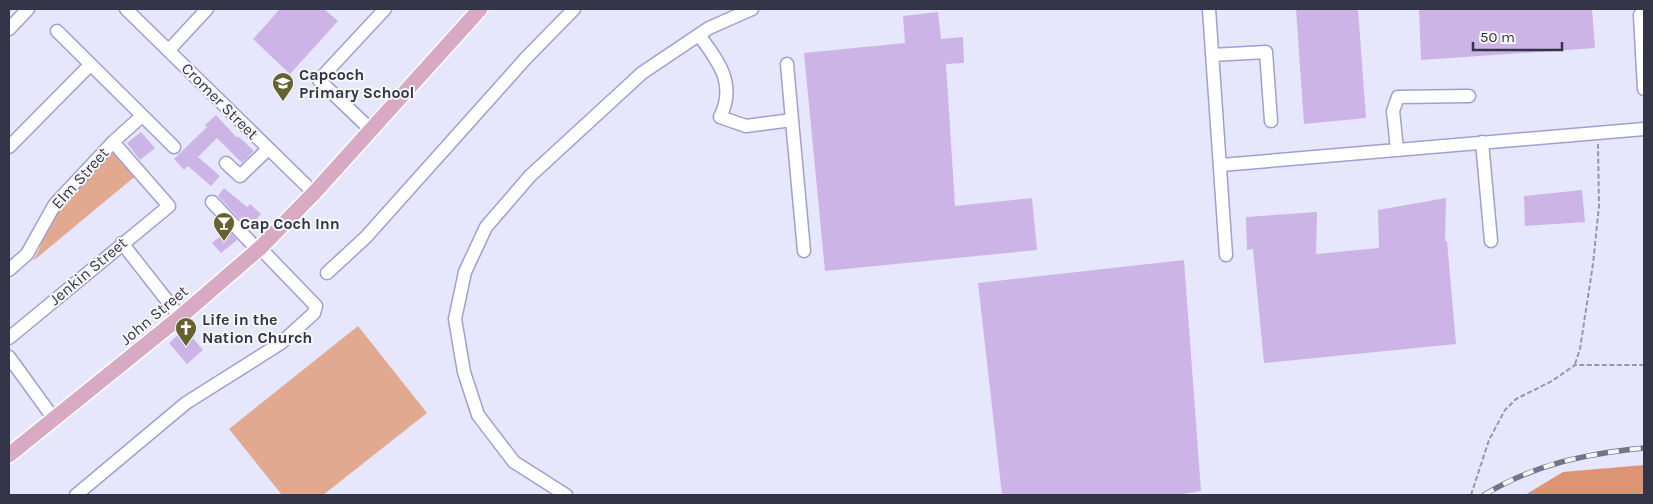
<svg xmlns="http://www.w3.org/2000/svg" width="1653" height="504" font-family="Karla,sans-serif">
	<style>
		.green { fill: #e1a990 }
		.forest { fill: #dc9473 }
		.building { fill: #ccb5e6 }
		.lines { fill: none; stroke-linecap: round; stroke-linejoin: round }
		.minor-casing { stroke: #a09fd1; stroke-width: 15 }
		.major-casing { stroke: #fff; stroke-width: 18 }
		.path { stroke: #9797ac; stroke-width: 2; stroke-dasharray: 5 2.5; stroke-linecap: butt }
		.minor { stroke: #fff; stroke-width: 12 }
		.major { stroke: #d7a9c3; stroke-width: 15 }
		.rail-casing { stroke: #747488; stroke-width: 5.5 }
		.rail { stroke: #f6f6f6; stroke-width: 4; stroke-dasharray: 11; stroke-linecap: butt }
		.labels { text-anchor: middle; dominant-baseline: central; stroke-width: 4; stroke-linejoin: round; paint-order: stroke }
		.poi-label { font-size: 16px; font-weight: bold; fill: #343448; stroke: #f6f6f6; text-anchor: start }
		.street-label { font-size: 16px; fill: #343448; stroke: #f6f6f6 }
	</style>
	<rect width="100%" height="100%" fill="#e6e6fc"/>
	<path class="green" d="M114 153 118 154 138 174 33 261 39 250 52 215 85 179 109 155Z
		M358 326 427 413 323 495H282L229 429Z"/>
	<path class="forest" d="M1644 465V495H1525L1563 472Z"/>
	<path class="building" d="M280 9H324L338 21 290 74 253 39Z
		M1296 9H1358L1366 118 1304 124Z
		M1419 9H1592L1595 48 1421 60Z
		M938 12 941 39 963 37 964 63 946 64 955 206 1032 198 1037 250 825 271 804 53 905 43 903 16Z
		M216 115 237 138 238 136 254 151 242 163 217 138 198 157 220 176 211 186 188 166 184 170 174 159 207 127 205 125Z
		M141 132 155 148 140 160 127 143Z
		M224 188 247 207 250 204 261 214 248 228 218 196Z
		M1582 190 1585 222 1525 226 1524 196Z
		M1446 198 1445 241H1447L1456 344 1264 363 1253 249 1247 250 1246 217 1317 212 1316 254 1379 248 1378 210Z
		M228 230 237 240 221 253 212 243Z
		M1184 260 1201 491 1177 495H1002L978 283Z
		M185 329 203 350 187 364 169 343Z"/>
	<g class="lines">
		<g class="minor-casing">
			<path id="minor" d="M126 9 314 193
				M1209 9 1226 255
				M1644 14 1640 15 1644 89
				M9 29 28 9
				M57 31 174 147
				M699 35C718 61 737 84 720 117L746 126 792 120 804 251
				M169 50 207 9
				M1212 55 1266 52 1271 121
				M787 64 792 120
				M371 130 319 80 385 9
				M1482 142 1491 241
				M9 147 90 65
				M1397 149 1393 111 1398 97 1469 96
				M226 163 240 176 268 149
				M1221 165 1644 129
				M212 202 257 249
				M122 243 180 317
				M9 270 27 254 55 204 113 142 142 116
				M327 273 366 237 526 58 574 9
				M9 338 169 206 113 142
				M9 357 54 419
				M76 495 186 403 281 343 314 313 316 306 260 248
				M566 495 514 462 478 415 464 372 455 319 465 272 486 227 530 176 642 73 709 28 752 9"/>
		</g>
		<g class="major-casing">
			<path id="major" d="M9 455 180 317 260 248 314 193 480 9"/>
		</g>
		<path class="path" d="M1575 364 1580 349 1593 264 1599 206 1598 144
			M1471 495 1489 440 1505 410 1516 399 1552 381 1575 365H1644"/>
		<use href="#minor" class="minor"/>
		<use href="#major" class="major"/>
		<g class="rail-casing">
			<path id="rail" d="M1484 495C1535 464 1585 454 1644 448"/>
		</g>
		<use href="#rail" class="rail"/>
	</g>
	<defs>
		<g id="school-pin" transform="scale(1.125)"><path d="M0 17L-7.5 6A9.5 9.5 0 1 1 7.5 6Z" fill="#65622f" stroke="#f6f6f6"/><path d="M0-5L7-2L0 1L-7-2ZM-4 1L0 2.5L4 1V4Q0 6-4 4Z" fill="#fff"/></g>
		<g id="bar-pin" transform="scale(1.125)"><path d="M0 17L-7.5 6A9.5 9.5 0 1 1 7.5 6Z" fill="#65622f" stroke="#f6f6f6"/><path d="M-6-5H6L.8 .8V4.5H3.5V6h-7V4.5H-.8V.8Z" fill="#fff"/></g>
		<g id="church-pin" transform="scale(1.125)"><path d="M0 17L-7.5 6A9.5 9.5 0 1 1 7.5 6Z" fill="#65622f" stroke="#f6f6f6"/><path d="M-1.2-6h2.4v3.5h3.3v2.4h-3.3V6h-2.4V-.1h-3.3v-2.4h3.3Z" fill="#fff"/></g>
	</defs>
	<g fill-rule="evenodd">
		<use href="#school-pin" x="283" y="83"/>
		<use href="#bar-pin" x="224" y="223"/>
		<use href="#church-pin" x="186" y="328"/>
	</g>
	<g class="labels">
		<g class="poi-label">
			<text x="299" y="74">Capcoch<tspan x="299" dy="18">Primary School</tspan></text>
			<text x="240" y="223">Cap Coch Inn</text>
			<text x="202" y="319">Life in the<tspan x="202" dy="18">Nation Church</tspan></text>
		</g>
		<g class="street-label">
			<text transform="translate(220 101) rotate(45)">Cromer Street</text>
			<text transform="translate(80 178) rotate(-48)">Elm Street</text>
			<text transform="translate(88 271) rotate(-40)">Jenkin Street</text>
			<text transform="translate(154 315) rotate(-40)">John Street</text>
		</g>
	</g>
	<rect width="1653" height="504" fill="none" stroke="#343448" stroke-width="20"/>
	<path d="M1473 42v8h89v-8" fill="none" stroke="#343448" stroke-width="2.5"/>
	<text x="1480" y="42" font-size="15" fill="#343448" stroke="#f6f6f6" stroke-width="4" paint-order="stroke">50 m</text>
</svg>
